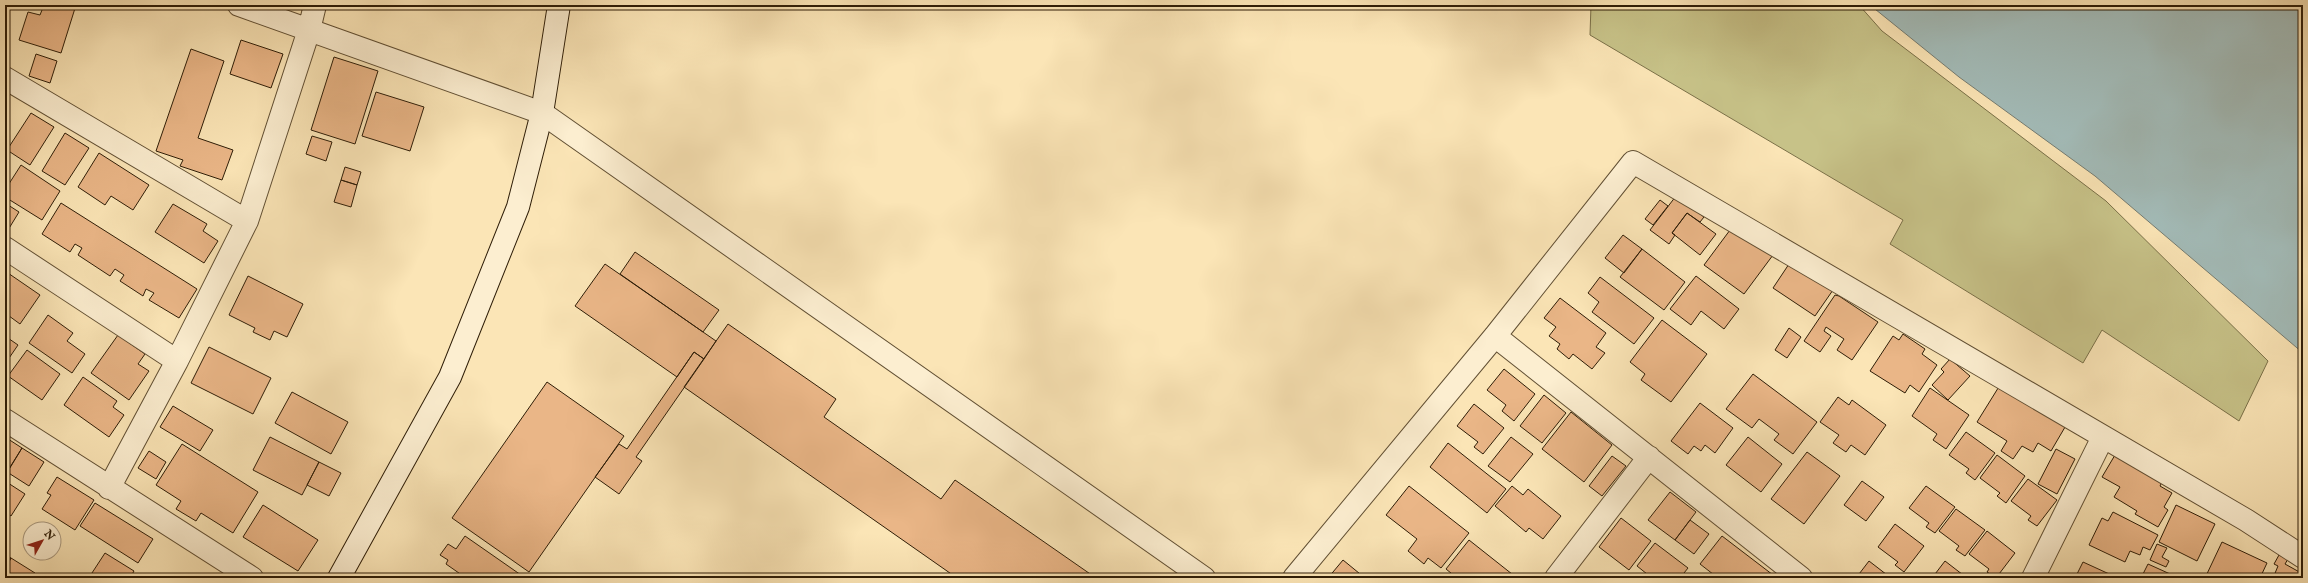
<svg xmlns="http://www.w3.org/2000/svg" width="2308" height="583" font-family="'IM FELL English',serif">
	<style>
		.green { fill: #c7c288; stroke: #7a7048 }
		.water { fill: #a3bcb9; stroke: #747c72 }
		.building { fill: #eab687; stroke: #2e1d07 }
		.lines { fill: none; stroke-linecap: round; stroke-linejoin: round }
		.street-casing { stroke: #614f33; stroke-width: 24 }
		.secondary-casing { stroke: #2e1d07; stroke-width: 24 }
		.street { stroke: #fceed0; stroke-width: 22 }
		.secondary { stroke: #fceed0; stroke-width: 22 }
	</style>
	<rect width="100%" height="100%" fill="#fbe5b6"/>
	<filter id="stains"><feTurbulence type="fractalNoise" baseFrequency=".005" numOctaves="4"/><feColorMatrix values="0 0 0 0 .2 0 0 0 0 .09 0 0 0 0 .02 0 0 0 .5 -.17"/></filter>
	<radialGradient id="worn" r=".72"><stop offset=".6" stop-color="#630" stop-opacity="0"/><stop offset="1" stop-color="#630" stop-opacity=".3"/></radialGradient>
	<path class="green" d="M1591 5H1859L1882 31 2106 201 2268 361 2239 421 2102 330 2083 363 1890 244 1903 220 1590 35Z"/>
	<path class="water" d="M1870 5H2303V353L2095 176 1959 77Z"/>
	<path class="building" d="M44 5H76L61 53 19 40 28 12 40 15Z
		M241 40 283 54 271 88 230 74Z
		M191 49 224 61 198 138 233 150 222 180 180 166 183 160 156 151Z
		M36 54 57 61 50 83 29 76Z
		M334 57 378 71 355 144 311 130Z
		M376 92 424 107 410 151 362 136Z
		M31 113 54 127 30 165 7 150Z
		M65 133 89 148 65 185 42 171Z
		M312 136 332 142 326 161 306 154Z
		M99 153 149 185 133 210 111 196 105 205 78 187Z
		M21 165 60 191 42 220 5 197V190Z
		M345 167 361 172 357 185 341 180Z
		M341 180 357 185 351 207 334 202Z
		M1676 196 1704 217 1700 222 1687 213 1672 233 1675 235 1669 244 1650 230Z
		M1660 200 1668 206 1653 225 1645 219Z
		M5 203 19 212 8 230 5 228Z
		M61 203 197 289 179 318 149 300 154 293 146 289 143 296 120 281 124 275 115 269 110 276 78 255 82 248 75 244 70 252 42 234Z
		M173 204 207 224 203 231 218 241 204 263 155 232Z
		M1687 213 1716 234 1700 255 1672 233Z
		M1733 226 1773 255 1744 294 1704 265Z
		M1623 235 1642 249 1624 273 1605 258Z
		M1642 249 1685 282 1664 310 1620 277Z
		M635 252 719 310 703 332 620 274Z
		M1791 261 1833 290 1815 316 1773 288Z
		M605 264 716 341 704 359 694 352 677 377 575 306Z
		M5 271 40 295 20 324 5 313Z
		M248 276 303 304 287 337 274 331 270 340 253 332 255 328 229 315Z
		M1696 276 1739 309 1724 329 1701 311 1691 325 1670 309Z
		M1600 277 1654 318 1634 344 1592 312 1599 302 1588 293Z
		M1835 295 1839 296 1878 322 1852 360 1837 350 1844 339 1826 327 1824 331 1831 336 1820 352 1804 341Z
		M1560 298 1606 333 1596 347 1605 353 1592 369 1573 354 1569 359 1557 349 1560 344 1549 336 1556 327 1544 318Z
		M48 315 73 333 67 341 85 354 72 373 29 343Z
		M1662 320 1707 354 1671 402 1641 380 1645 374 1630 362Z
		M728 324 836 399 824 417 941 499 955 480 1096 578H957L684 387Z
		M1789 328 1801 337 1787 358 1775 350Z
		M1903 334 1925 349 1922 354 1937 365 1919 392 1910 385 1905 393 1870 371 1893 336 1899 340Z
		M118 335 145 354 138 364 149 371 129 400 91 373Z
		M5 336 18 345 5 364Z
		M209 347 271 378 253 414 191 383Z
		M27 350 60 374 42 400 8 376Z
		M694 352 704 359 636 457 642 461 619 494 595 477 619 444 627 449Z
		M1950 359 1970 376 1948 400 1932 385 1944 372 1941 369Z
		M1504 369 1535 394 1514 421 1502 411 1506 405 1487 390Z
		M1753 374 1817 422 1793 454 1774 440 1779 434 1759 419 1752 428 1726 409Z
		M83 377 117 401 113 407 124 415 109 437 64 405Z
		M547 382 624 436 529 572 452 518Z
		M2000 385 2068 422 2051 451 2038 443 2033 452 2022 446 2013 459 2001 451 2007 441 1977 422Z
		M1930 388 1969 415 1946 449 1933 440 1937 434 1912 416Z
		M292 392 348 422 331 454 275 423Z
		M1544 395 1566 413 1542 443 1520 426Z
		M1838 397 1849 405 1852 400 1886 425 1865 455 1851 445 1846 452 1833 443 1839 435 1820 422Z
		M1700 403 1733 428 1715 453 1705 445 1701 451 1694 446 1688 454 1671 441Z
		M1474 404 1504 428 1483 454 1474 447 1478 442 1457 426Z
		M173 406 213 430 200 451 160 427Z
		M1571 412 1612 445 1584 482 1542 449Z
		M1966 432 1995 453 1975 480 1966 473 1969 469 1949 455Z
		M5 437 22 448 5 476Z
		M270 437 319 462 302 495 253 470Z
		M1511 437 1533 454 1510 482 1488 466Z
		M1748 437 1782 464 1761 492 1726 465Z
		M1448 443 1506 489 1487 513 1430 467Z
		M182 444 258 492 233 533 201 513 196 521 176 509 181 501 156 485Z
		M22 448 44 462 29 486 7 472Z
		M2056 449 2075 459 2057 494 2038 484Z
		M149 451 166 462 156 479 138 468Z
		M1807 452 1840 476 1804 524 1771 499Z
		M1997 455 2025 476 2006 503 1997 496 2000 493 1980 478Z
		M2115 455 2162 482 2160 486 2172 493 2164 507 2168 510 2158 527 2135 514 2137 511 2114 497 2120 487 2102 477Z
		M1612 456 1626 466 1602 496 1589 486Z
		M319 462 341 473 329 496 307 485Z
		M57 477 94 500 75 530 42 509 51 495 47 493Z
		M2028 479 2057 500 2037 526 2028 520 2031 516 2011 501Z
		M5 481 25 494 11 516 5 512Z
		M1862 481 1884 497 1866 521 1844 505Z
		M1409 486 1469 533 1441 568 1428 558 1424 564 1408 551 1417 539 1386 515Z
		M1512 486 1523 495 1528 489 1561 516 1543 539 1529 528 1526 532 1495 506Z
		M1926 486 1955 507 1935 533 1926 527 1929 523 1909 508Z
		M1670 492 1696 512 1675 540 1648 520Z
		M95 503 153 539 138 563 80 526Z
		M263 505 318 540 298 571 243 537Z
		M2176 505 2215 524 2197 561 2159 542Z
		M1956 509 1985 530 1965 556 1956 550 1959 546 1939 531Z
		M2113 512 2158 535 2150 550 2143 547 2140 555 2130 551 2125 562 2089 545 2102 518 2108 521Z
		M1621 518 1651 541 1629 570 1599 547Z
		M1690 520 1709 534 1694 554 1675 540Z
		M1895 524 1924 546 1904 572 1895 565 1898 562 1878 547Z
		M1987 531 2015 553 1996 578 1987 572 1989 569 1969 554Z
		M465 536 521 575 520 578H466L446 564 448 560 440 555 448 544 456 549Z
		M1722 536 1777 578H1718L1700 564Z
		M1469 540 1517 578H1457L1446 569Z
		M2222 542 2267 563 2260 578H2205Z
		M1655 543 1688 568 1680 578H1652L1637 566Z
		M2157 544 2167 548 2162 557 2169 561 2166 567 2150 560Z
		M105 553 134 571 130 578H93L90 576Z
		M5 554 11 558 5 569Z
		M2279 555 2288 559 2285 564 2303 574V578H2273L2278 566 2274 564Z
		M11 558 35 573 32 578H5V569Z
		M1343 560 1365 578H1328Z
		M1869 561 1891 578H1856Z
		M1945 561 1967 578H1932Z
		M2083 562 2118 578H2075Z
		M2148 564 2179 578H2141Z
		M1645 573 1652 578H1641Z"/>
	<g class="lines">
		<g class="street-casing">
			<path id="street" d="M239 5 542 113 1204 578
				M5 78 247 221
				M5 248 177 361
				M1495 336 1801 578
				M5 420 252 578
				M109 488 177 361 247 221 309 30 315 5
				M1294 578 1495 336 1633 162 2246 520 2303 557
				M1556 578 1649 457
				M2033 578 2103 437"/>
		</g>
		<g class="secondary-casing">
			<path id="secondary" d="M339 578 450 377 518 207 542 113 559 5"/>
		</g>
		<use href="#street" class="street"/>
		<use href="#secondary" class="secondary"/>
	</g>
	<rect width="2308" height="583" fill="none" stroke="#fbe5b6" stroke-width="20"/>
	<rect x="6" y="6" width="2296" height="571" fill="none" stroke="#2e1d07" stroke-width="2"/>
	<rect x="10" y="10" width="2288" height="563" fill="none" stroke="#2e1d07"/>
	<g transform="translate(42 541) rotate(51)"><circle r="19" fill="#fceed0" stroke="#aa9a80"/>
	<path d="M0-3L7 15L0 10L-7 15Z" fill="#8f2418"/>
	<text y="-6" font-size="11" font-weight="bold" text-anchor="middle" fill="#2e1d07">N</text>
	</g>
	<rect width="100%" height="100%" filter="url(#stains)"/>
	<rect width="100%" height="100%" fill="url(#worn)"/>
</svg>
